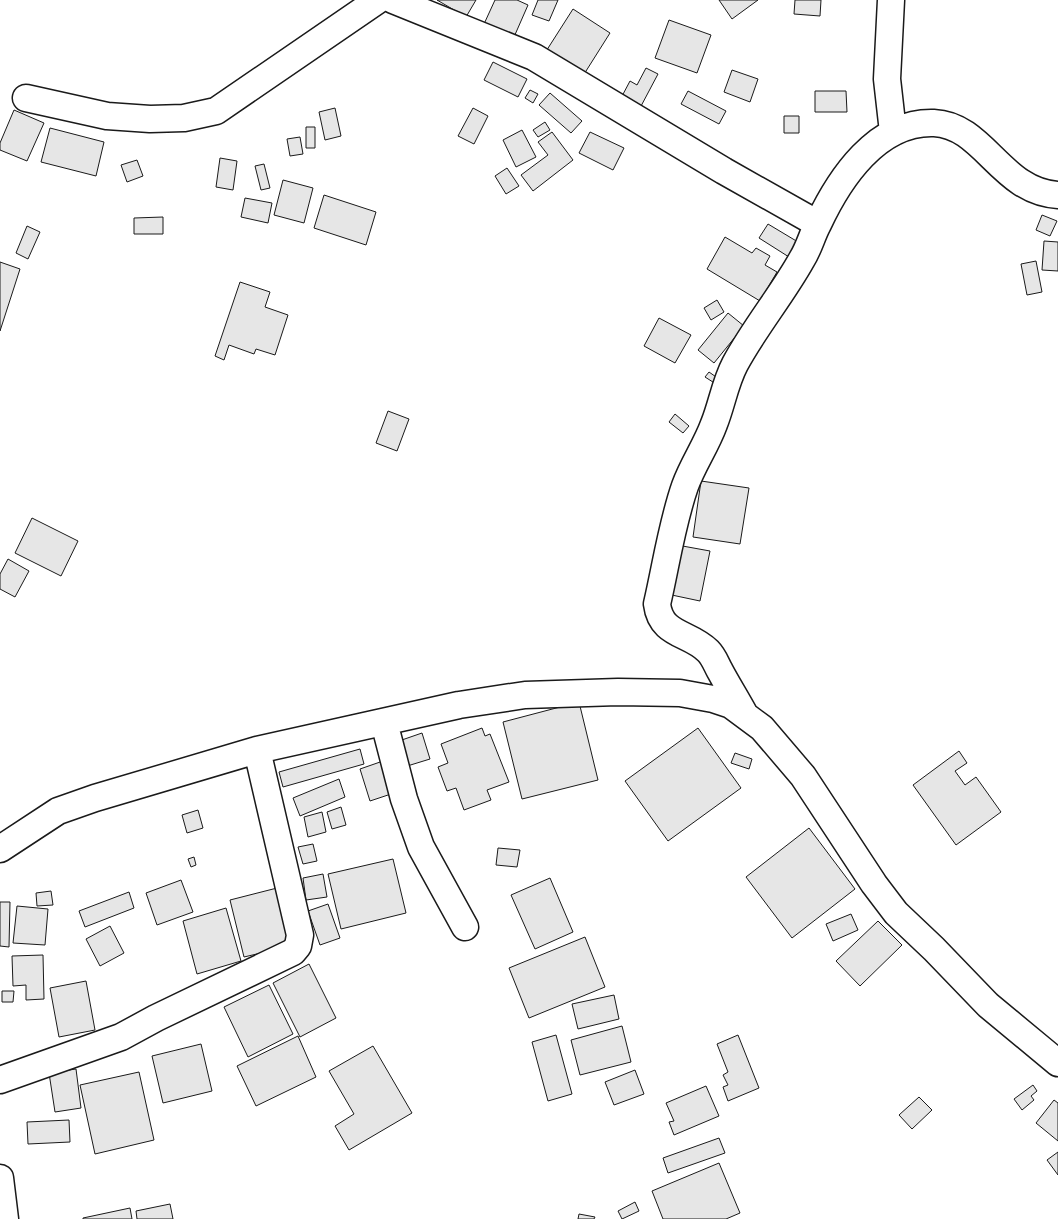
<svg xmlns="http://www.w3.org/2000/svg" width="1058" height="1219" font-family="'Sofia Sans Condensed',sans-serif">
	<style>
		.building { fill: #e6e6e6; stroke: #1a1a1a }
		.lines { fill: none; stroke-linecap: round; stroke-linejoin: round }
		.minor-casing { stroke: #1a1a1a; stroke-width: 29 }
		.minor { stroke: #fff; stroke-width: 26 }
	</style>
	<rect width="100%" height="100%" fill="#fff"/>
	<path class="building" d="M437 0H476L466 17Z
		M495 0H517L528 5 514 37 484 24Z
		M538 0H558L549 21 532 15Z
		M719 0H758L732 19Z
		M795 0H821L820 16 794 14Z
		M573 9 610 33 581 79 543 56Z
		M669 20 711 35 697 73 655 58Z
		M493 62 527 79 518 97 484 80Z
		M646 68 658 74 640 108 621 98 630 81 637 85Z
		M732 70 758 79 750 102 724 92Z
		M530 90 538 94 533 103 525 98Z
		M688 91 726 111 719 124 681 104Z
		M815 91H846L847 112H815Z
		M550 93 582 121 571 133 539 105Z
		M335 108 341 136 325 140 319 112Z
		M473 108 488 116 474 144 458 136Z
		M14 110 44 123 27 161 0 150V143Z
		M784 116H799V133H784Z
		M545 122 550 130 538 137 533 130Z
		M306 127H315V148H306Z
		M50 128 104 142 96 176 41 162Z
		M522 130 536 157 516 167 503 140Z
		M552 132 573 160 533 191 521 175 548 155 538 142Z
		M590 132 624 148 613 170 579 153Z
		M300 137 303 154 290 156 287 139Z
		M220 158 237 161 233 190 216 187Z
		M137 160 143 176 127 182 121 165Z
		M264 164 270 188 261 190 255 166Z
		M507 168 519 186 506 194 495 176Z
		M283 180 313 188 304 223 274 215Z
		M324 195 376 212 366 245 314 228Z
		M245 198 272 203 268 223 241 217Z
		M1042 215 1057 221 1050 236 1036 230Z
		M163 217V234H134V218Z
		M768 224 798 242 789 257 759 238Z
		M27 226 40 232 28 259 16 253Z
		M725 237 752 253 756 248 770 256 765 265 777 272 760 301 707 269Z
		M1044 241 1058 242V271L1042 270Z
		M1036 261 1042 292 1027 295 1021 264Z
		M0 262 20 269 0 331Z
		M240 282 270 292 265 307 288 315 275 355 256 349 254 354 229 345 224 360 215 356Z
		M717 300 724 312 711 320 704 308Z
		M728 313 744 326 714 363 698 350Z
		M659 318 691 335 675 363 644 346Z
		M709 372 719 379 716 384 705 377Z
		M388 411 409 419 397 451 376 443Z
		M675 414 689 426 683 433 669 422Z
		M701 481 749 488 740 544 693 537Z
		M32 518 78 541 61 576 15 553Z
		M677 545 710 551 700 601 667 594Z
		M8 559 29 571 15 597 0 589V574Z
		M579 702 598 780 522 799 503 722Z
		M482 728 485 736 490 734 509 782 487 790 491 800 464 810 456 788 447 791 438 767 448 763 441 744Z
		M698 728 741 788 668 841 625 781Z
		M422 733 430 759 404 767 396 742Z
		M360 749 364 764 283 787 279 772Z
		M959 751 967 763 955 771 965 785 976 777 1001 812 956 845 913 785Z
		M735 753 752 759 749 769 731 763Z
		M383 761 394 793 370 801 360 769Z
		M339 779 345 797 300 816 293 798Z
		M341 807 346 825 332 829 327 812Z
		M198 810 203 828 187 833 182 815Z
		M322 812 326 832 308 837 304 817Z
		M809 828 855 889 792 938 746 877Z
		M313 844 317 861 303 864 298 847Z
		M498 848 520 850 517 867 496 865Z
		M194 857 196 865 191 867 188 859Z
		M393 859 406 913 341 929 328 874Z
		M323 874 327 897 306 900 303 878Z
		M550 878 573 932 535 949 511 895Z
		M181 880 193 912 157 925 146 893Z
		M281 887 295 945 244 957 230 900Z
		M51 891 53 905 37 906 36 893Z
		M129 892 134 908 85 927 79 911Z
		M0 902H10L9 947 0 946Z
		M328 904 340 938 320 945 308 911Z
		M17 906 48 909 45 945 13 943Z
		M226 908 241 961 197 974 183 921Z
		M851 914 858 930 833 941 826 924Z
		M878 921 902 945 860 986 836 961Z
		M110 926 124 953 100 966 86 939Z
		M585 937 605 987 529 1018 509 968Z
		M43 955 44 999 26 1000V985L13 986 12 956Z
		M309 964 336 1018 300 1037 273 983Z
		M86 981 95 1030 59 1037 50 988Z
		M269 985 293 1034 248 1057 224 1007Z
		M2 991H14L13 1002H2Z
		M614 995 619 1019 578 1029 572 1004Z
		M622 1026 631 1062 580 1075 571 1040Z
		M556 1035 572 1094 548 1101 532 1042Z
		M738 1035 759 1088 728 1101 723 1087 728 1085 723 1075 728 1072 717 1044Z
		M298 1036 316 1077 256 1106 237 1066Z
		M201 1044 212 1091 163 1103 152 1056Z
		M373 1046 412 1113 349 1150 335 1126 354 1114 329 1071Z
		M76 1069 81 1108 55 1112 49 1073Z
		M635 1070 644 1094 614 1105 605 1082Z
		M139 1072 154 1140 95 1154 80 1085Z
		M1033 1085 1037 1091 1031 1096 1034 1100 1022 1110 1014 1099Z
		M706 1086 719 1116 674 1135 669 1122 674 1121 666 1103Z
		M919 1097 932 1110 912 1129 899 1115Z
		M1054 1100 1058 1103V1141L1036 1123Z
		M69 1120 70 1142 28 1144 27 1122Z
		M719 1138 725 1153 668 1173 663 1158Z
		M1058 1152V1175L1047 1160Z
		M719 1163 740 1213 726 1219H663L652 1191Z
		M635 1202 639 1211 622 1219 618 1211Z
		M170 1204 173 1219H137L136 1211Z
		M130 1208 132 1219H83V1218Z
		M579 1214 595 1217 594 1219H578Z"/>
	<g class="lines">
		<g class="minor-casing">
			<path id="minor" d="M393 0 534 57 724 171 818 224
				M891 0 887 79 893 132
				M26 98 107 116 150 119 184 118 216 111 378 0
				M745 715C737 700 728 686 720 671 716 664 714 657 708 651 689 632 661 636 657 604 666 565 672 523 685 486 693 464 706 446 714 424 722 404 725 383 735 364 755 327 782 295 802 259 809 248 812 235 818 224 839 179 877 121 934 123 984 125 1001 192 1058 195
				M384 722 404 799 421 847 465 927
				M0 849 58 811 95 798 257 750 459 705 525 695 618 692 680 693 713 699 731 705 762 728 803 776 874 884 896 913 934 949 988 1005 1058 1063
				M0 1080 121 1037 156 1018 293 952 298 946 300 935 257 750
				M0 1178 5 1219"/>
		</g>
		<use href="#minor" class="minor"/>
	</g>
</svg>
